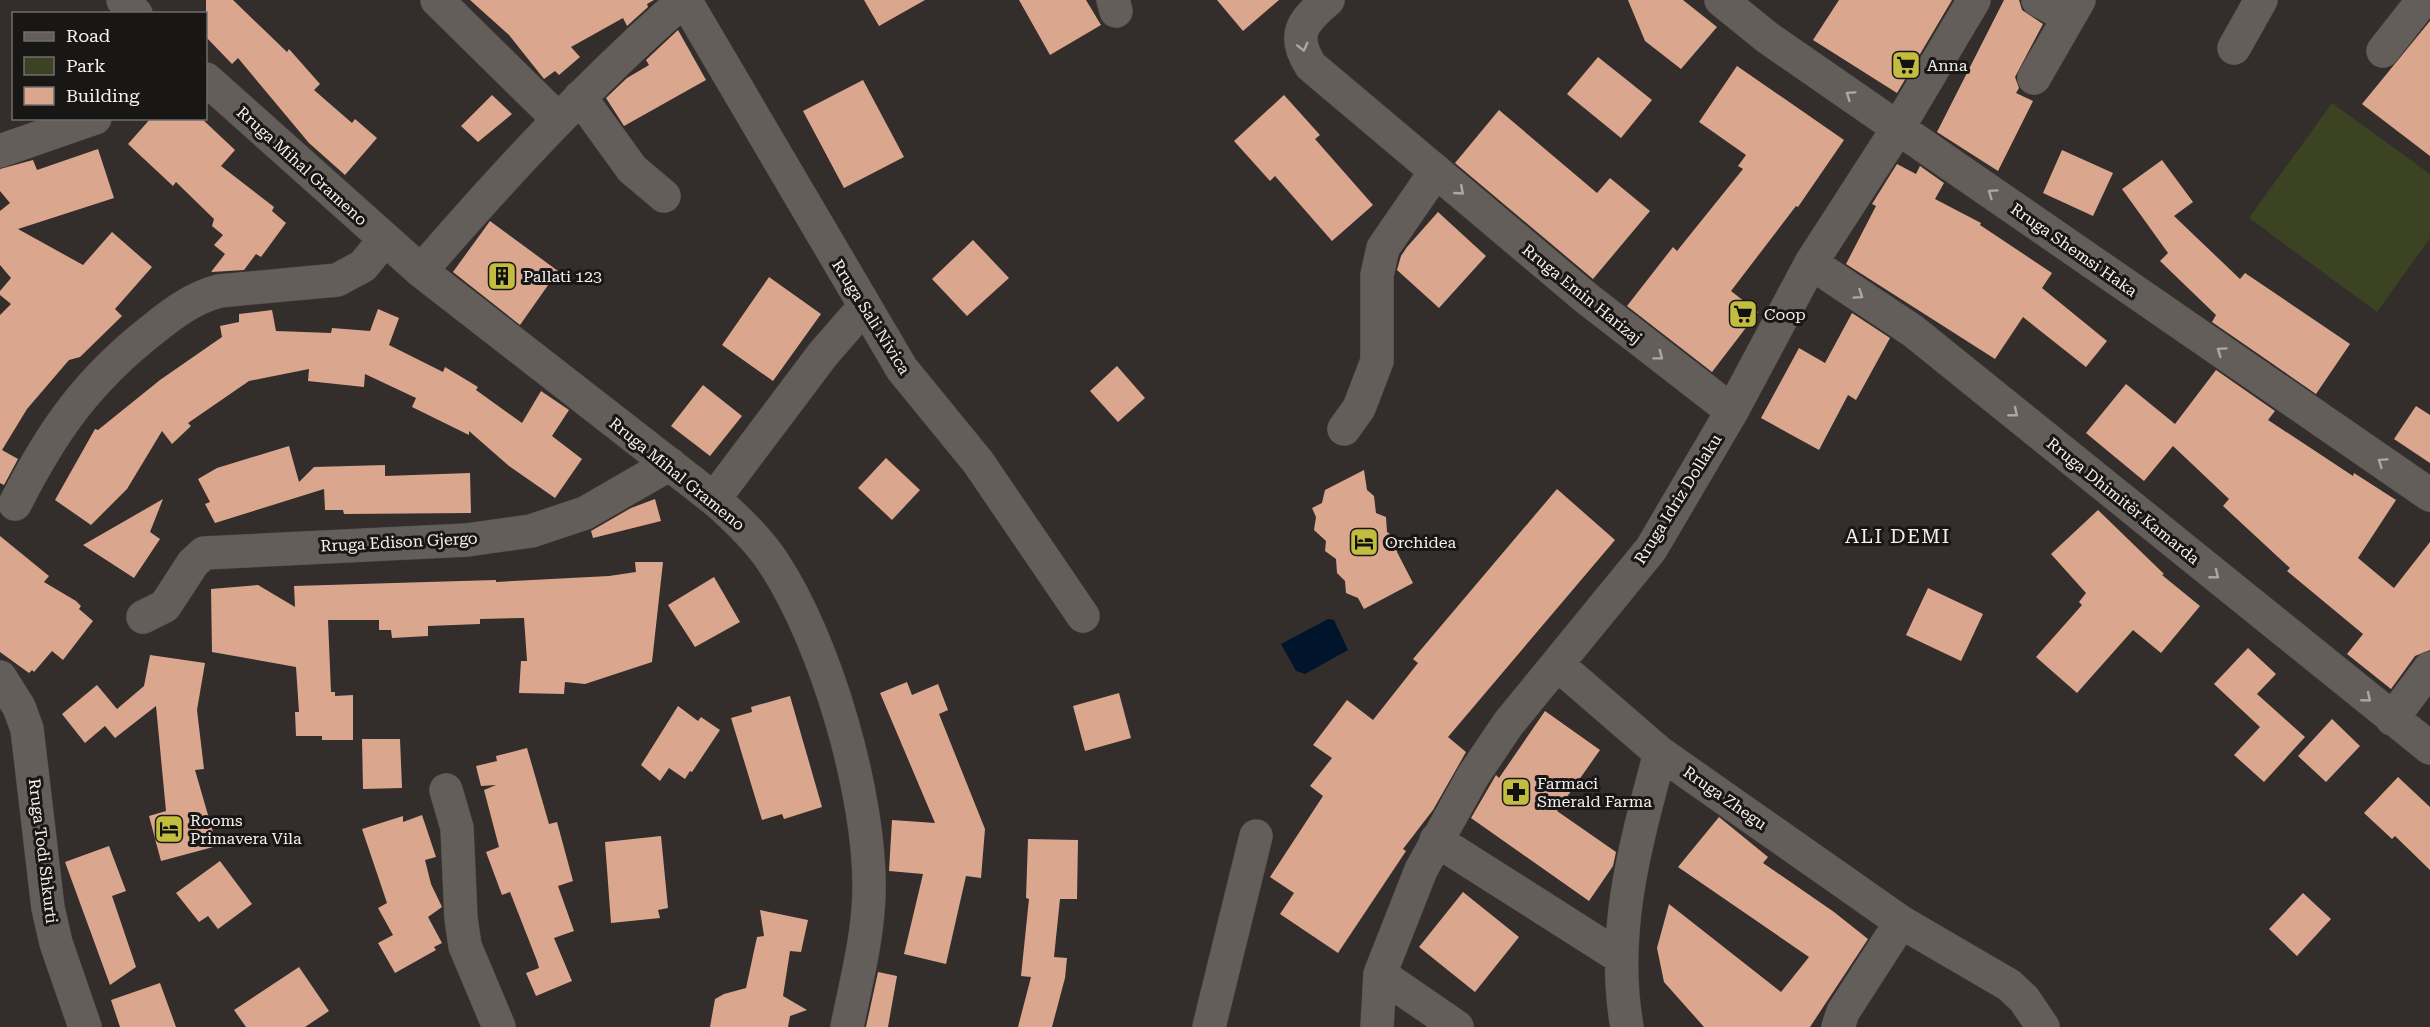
<svg xmlns="http://www.w3.org/2000/svg" width="2430" height="1027" font-family="'Roboto Serif',serif">
	<style>
		.green { fill: #3c4322 }
		.water { fill: #00152c }
		.building { fill: #dba68e }
		.lines { fill: none; stroke-linecap: round; stroke-linejoin: round }
		.minor-casing { stroke: #4f4b49; stroke-width: 34 }
		.minor { stroke: #645e5b; stroke-width: 33 }
		.oneway { stroke: #aca8a5 }
		.labels { text-anchor: middle; dominant-baseline: central; stroke-width: 6; stroke-linejoin: round; paint-order: stroke }
		.poi-label { font-size: 16px; fill: #f4f1ef; stroke: #191716; text-anchor: start }
		.street-label { font-size: 16px; fill: #f4f1ef; stroke: #191716 }
		.quarter-label { font-size: 20px; letter-spacing: 1.5px; fill: #f4f1ef; stroke: #191716 }
	</style>
	<rect width="100%" height="100%" fill="#332e2b"/>
	<path class="green" d="M2332 103 2430 174V238L2377 312 2249 218Z"/>
	<path class="water" d="M1328 619 1334 620 1348 650 1305 674 1296 671 1281 644Z"/>
	<path class="building" d="M206 0H233L287 52 289 49 320 84 314 90 352 123 355 119 377 138 345 175 309 143 238 58 232 64 206 37Z
		M470 0H654L647 4 648 7 627 26 623 18 571 47 580 57 559 75 555 71 544 79 509 35Z
		M864 0H925L879 26Z
		M1019 0H1086L1101 25 1050 55Z
		M1217 0H1279L1243 31Z
		M1628 0H1683L1717 27 1681 69 1645 41Z
		M1839 0H1952L1897 93 1813 40Z
		M2004 0H2019L2022 10 2043 24 2015 77 2019 88 2016 93 2033 101 1998 171 1937 132Z
		M2430 21V156L2362 104Z
		M678 30 706 80 624 126 606 98 627 78 649 65 646 60Z
		M1598 57 1652 100 1621 138 1567 94Z
		M1737 66 1844 140 1798 207 1796 206 1731 291 1758 312 1712 372 1627 306 1673 247 1677 251 1743 169 1738 166 1746 155 1699 122Z
		M863 80 904 157 844 188 803 111Z
		M492 95 512 114 478 142 461 126Z
		M1284 95 1320 135 1315 139 1373 205 1332 241 1275 176 1270 181 1234 141Z
		M1499 110 1597 193 1610 178 1650 211 1593 279 1455 163Z
		M151 118H201L235 150 221 166 274 207 272 211 286 223 261 257 256 254 244 270 211 272 225 254 214 245 223 235 212 226 214 219 176 182 173 186 128 144Z
		M98 149 114 198 18 229 83 265 112 232 152 267 115 309 122 316 80 357 69 360 27 409 2 450 18 459 4 485 0 483V315L11 304 0 295V291L11 278 0 265V211L10 203 0 191V169L33 160 37 170Z
		M2062 150 2113 173 2093 216 2043 193Z
		M2162 160 2193 202 2174 216 2240 279 2245 273 2350 344 2316 394 2212 322 2216 315 2160 261 2168 253 2122 189Z
		M1897 164 1916 174 1920 166 1944 183 1935 199 1981 223 1980 225 2052 273 2042 288 2107 341 2086 367 2023 317 1995 359 1846 264 1876 206 1872 204Z
		M1438 212 1486 256 1439 308 1397 270 1401 256 1407 247Z
		M490 221 558 271 520 325 453 272Z
		M973 240 1009 278 967 316 932 279Z
		M769 277 821 314 773 381 722 345Z
		M378 309 399 318 389 345 443 372 445 367 478 387 476 390 522 423 541 391 569 410 552 436 582 459 555 498 509 466 469 431V435L412 407 416 398 365 374 364 387 308 381 309 369 249 381 188 423 191 426 172 444 162 431 127 489 91 525 55 500 95 429 98 430 160 380 222 337 220 326 239 322V314L272 310 276 331 331 333 332 328 370 331Z
		M1852 313 1890 338 1856 400 1848 395 1819 450 1761 418 1799 348 1825 363Z
		M1117 366 1145 398 1118 422 1090 391Z
		M2216 370 2275 411 2268 420 2353 476 2354 473 2396 500 2358 558 2394 588 2430 542V650L2415 656 2391 689 2347 654 2363 634 2287 571 2290 568 2223 506 2229 499 2173 446 2144 481 2086 433 2126 384 2175 424Z
		M703 385 742 416 710 456 671 426Z
		M2416 406 2430 415V463L2394 439Z
		M289 446 299 482 314 467 385 465V476L470 473 471 513 344 514 343 510H325L324 489 215 523 205 504 210 502 198 479 217 468Z
		M886 458 920 490 892 520 858 488Z
		M1364 470 1367 490 1374 496 1376 513 1386 517 1387 532 1400 541 1397 552 1413 583 1364 609 1358 598 1346 593 1345 581 1337 573 1336 559 1325 551 1326 541 1314 530 1316 517 1312 508 1322 503 1325 490Z
		M1557 489 1615 540 1448 737 1466 752 1433 810 1403 849 1406 851 1338 953 1280 914 1294 893 1270 877 1323 796 1310 786 1332 758 1313 745 1347 700 1373 720 1418 663 1413 659Z
		M163 499 150 532 160 539 134 578 83 545Z
		M655 499 661 521 593 538 591 531 631 508Z
		M2098 510 2164 574 2162 575 2200 606 2161 653 2133 630 2077 693 2036 657 2082 605 2079 602 2086 593 2051 554Z
		M0 536 49 576 44 582 76 601 81 606 79 609 93 621 63 660 52 651 34 672 32 670 29 673 0 652Z
		M635 562H663L652 662 585 684 565 682 564 694 519 693 521 661H527L524 618 480 619V624L428 626V636L392 638 391 630H379V620H328L331 692H335V696L353 695V740H322V736H296L295 712H299L296 667 212 652 211 589 258 585 295 607 294 586 461 581 496 580V582L609 576 636 572Z
		M714 577 740 622 695 647 668 605Z
		M1928 588 1983 614 1961 661 1906 635Z
		M2248 648 2276 674 2257 694 2305 737 2264 782 2234 755 2260 727 2214 684Z
		M150 655 205 663 197 710 204 769 195 770 217 846 161 861 149 816 166 811 156 706 115 738 105 726 85 743 62 714 97 685 117 709 144 686Z
		M907 682 912 695 938 684 948 710 939 714 985 829 981 878 966 876 946 964 904 954 923 874 889 871 892 820 935 823 880 693Z
		M1119 693 1131 738 1085 751 1073 706Z
		M790 696 822 807 784 819 782 814 762 820 731 718 752 712 751 707Z
		M678 706 698 721 701 717 720 730 692 772 690 771 685 779 669 768 660 781 641 765Z
		M1545 711 1600 750 1557 811 1616 852 1613 866 1589 901 1471 818 1496 775 1499 778Z
		M2332 719 2360 746 2326 782 2298 756Z
		M362 739H400L402 788 363 789Z
		M527 748 549 824 557 822 573 881 558 886 574 931 554 938 572 981 536 996 526 973 539 968 537 961 510 892 502 895 486 852 499 847 484 790 496 785 481 786 476 766 497 761 496 756Z
		M2398 777 2430 807V870L2395 836 2392 839 2364 813Z
		M422 815 436 857 425 860 431 884 442 907 428 917 442 943 434 947 436 950 395 973 378 943 393 935 378 908 387 903 362 829 403 816V822Z
		M1719 817 1768 857 1763 863 1834 912 1868 939 1810 1027H1704L1664 982 1657 948 1669 904 1781 992 1809 957 1678 867Z
		M661 836 668 908 658 910 660 918 611 923 605 842Z
		M1028 839 1078 840 1077 899H1060L1054 957 1067 958 1065 978 1052 1027H1018L1031 977 1021 976 1029 899 1026 898Z
		M109 846 126 891 112 896 136 967 110 985 65 862Z
		M220 861 252 904 218 929 208 916 199 922 176 893Z
		M1463 892 1519 937 1475 992 1419 947Z
		M2303 893 2331 919 2297 956 2269 929Z
		M760 910 808 920 801 952 790 951 783 996 807 1010 790 1016 788 1027H710L715 999 724 994 746 988 757 937 764 936Z
		M299 967 329 1011 305 1027H246L234 1010Z
		M878 972 897 976 888 1027H866Z
		M160 983 176 1027H120L111 1000Z"/>
	<g class="lines">
		<g class="minor-casing">
			<path id="minor" d="M123 0 136 14
				M437 0 558 119
				M685 0 902 369 978 462 1083 616
				M1113 0 1116 11
				M1328 0C1302 22 1291 35 1311 66L1585 297 1732 411
				M1721 0 1768 38 1898 128 2430 495
				M2038 0 2069 17
				M2234 48 2261 0
				M2383 51 2423 0
				M2034 78 2079 0
				M206 79 421 271 714 499C736 518 757 538 773 562 826 642 871 796 869 892 868 938 856 982 847 1027
				M580 97 632 169 664 196
				M0 151 95 118
				M1811 263 1913 331 2430 748
				M421 271C504 175 589 83 684 0
				M1344 429 1359 408 1377 361V275L1383 248 1436 171
				M714 499 823 354 864 307
				M15 504C52 431 87 381 152 330 173 313 193 298 219 291L337 280 363 266 385 239
				M143 617 165 606 193 563 204 553 467 540 531 531 585 513 670 464
				M1557 664 1660 753 1901 922 2009 985 2024 999 2043 1027
				M0 677 19 707 27 729 48 908 56 943 85 1027
				M2392 719 2430 668
				M446 790 457 828 461 918 465 946 499 1027
				M1436 840 1620 957
				M1380 974 1457 1027
				M1209 1027 1256 836
				M1377 1027 1380 974 1421 870 1473 776 1508 724 1651 549 1732 411 1811 263 1898 128 1974 0
				M1627 1027C1610 932 1636 843 1660 753
				M1838 1027 1843 1012 1901 922"/>
		</g>
		<use href="#minor" class="minor"/>
	</g>
	<defs><path id="oneway-chevron" d="M-2-3.5L2.5 0L-2 3.5" fill="none" stroke-width="1.6" stroke-linecap="round" stroke-linejoin="round" transform="scale(1.5)"/></defs>
	<g class="oneway">
		<use href="#oneway-chevron" transform="translate(1303 47) rotate(76)"/>
		<use href="#oneway-chevron" transform="translate(1850 95) rotate(-145)"/>
		<use href="#oneway-chevron" transform="translate(1460 191) rotate(41)"/>
		<use href="#oneway-chevron" transform="translate(1992 193) rotate(-145)"/>
		<use href="#oneway-chevron" transform="translate(1859 295) rotate(34)"/>
		<use href="#oneway-chevron" transform="translate(2221 351) rotate(-145)"/>
		<use href="#oneway-chevron" transform="translate(1659 356) rotate(37)"/>
		<use href="#oneway-chevron" transform="translate(2014 413) rotate(39)"/>
		<use href="#oneway-chevron" transform="translate(2382 462) rotate(-145)"/>
		<use href="#oneway-chevron" transform="translate(2215 575) rotate(39)"/>
		<use href="#oneway-chevron" transform="translate(2367 698) rotate(39)"/>
	</g>
	<defs>
		<g id="supermarket-square" transform="scale(1.5)"><rect x="-9" y="-9" width="18" height="18" rx="4" fill="#c2bd3f" stroke="#191716"/><path d="M-6-5.5h2.5l.6 2H6L4.5 2H-2.5L-4.4-4H-6ZM-1.5 3.2a1.3 1.3 0 1 0 .1 0ZM3 3.2a1.3 1.3 0 1 0 .1 0Z" fill="#111"/></g>
		<g id="building-square" transform="scale(1.5)"><rect x="-9" y="-9" width="18" height="18" rx="4" fill="#c2bd3f" stroke="#191716"/><path d="M-4-6H4V6H1V3H-1V6H-4ZM-2.5-4.3h1.7v1.8h-1.7ZM.8-4.3h1.7v1.8H.8ZM-2.5-1h1.7V.8h-1.7ZM.8-1h1.7V.8H.8Z" fill="#111"/></g>
		<g id="hotel-square" transform="scale(1.5)"><rect x="-9" y="-9" width="18" height="18" rx="4" fill="#c2bd3f" stroke="#191716"/><path d="M-6-4.5h1.5V1H6V5H4.5V3h-9V5H-6ZM-4 0a1.8 1.8 0 1 1 3.6 0ZM.5 0V-2.5h3Q6-2.5 6 0Z" fill="#111"/></g>
		<g id="pharmacy-square" transform="scale(1.5)"><rect x="-9" y="-9" width="18" height="18" rx="4" fill="#c2bd3f" stroke="#191716"/><path d="M-2-6h4v4h4v4h-4v4h-4v-4h-4v-4h4Z" fill="#111"/></g>
	</defs>
	<g fill-rule="evenodd">
		<use href="#supermarket-square" x="1906" y="65"/>
		<use href="#building-square" x="502" y="276"/>
		<use href="#supermarket-square" x="1743" y="314"/>
		<use href="#hotel-square" x="1364" y="542"/>
		<use href="#pharmacy-square" x="1516" y="792"/>
		<use href="#hotel-square" x="169" y="829"/>
	</g>
	<g class="labels">
		<g class="poi-label">
			<text x="1927" y="65">Anna</text>
			<text x="523" y="276">Pallati 123</text>
			<text x="1764" y="314">Coop</text>
			<text x="1385" y="542">Orchidea</text>
			<text x="1537" y="783">Farmaci<tspan x="1537" dy="18">Smerald Farma</tspan></text>
			<text x="190" y="820">Rooms<tspan x="190" dy="18">Primavera Vila</tspan></text>
		</g>
		<g class="street-label">
			<text transform="translate(302 166) rotate(42)">Rruga Mihal Grameno</text>
			<text transform="translate(2074 250) rotate(35)">Rruga Shemsi Haka</text>
			<text transform="translate(1582 294) rotate(39)">Rruga Emin Harizaj</text>
			<text transform="translate(871 317) rotate(58)">Rruga Sali Nivica</text>
			<text transform="translate(677 474) rotate(39)">Rruga Mihal Grameno</text>
			<text transform="translate(1678 499) rotate(-58)">Rruga Idriz Dollaku</text>
			<text transform="translate(2123 501) rotate(39)">Rruga Dhimitër Kamarda</text>
			<text transform="translate(399 542) rotate(-3)">Rruga Edison Gjergo</text>
			<text transform="translate(1725 798) rotate(35)">Rruga Zhegu</text>
			<text transform="translate(43 851) rotate(83)">Rruga Todi Shkurti</text>
		</g>
		<g class="quarter-label">
			<text x="1898" y="536">ALI DEMI</text>
		</g>
	</g>
	<rect x="12" y="12" width="195" height="108" fill="#191716" stroke="#716e6d" stroke-width="1.5"/>
	<rect x="24" y="32" width="30" height="9" fill="#645e5b" stroke="#716e6d" stroke-width="1.5"/>
	<text x="66" y="42" font-size="18" fill="#f4f1ef">Road</text>
	<rect x="24" y="57" width="30" height="18" fill="#3c4322" stroke="#716e6d" stroke-width="1.5"/>
	<text x="66" y="72" font-size="18" fill="#f4f1ef">Park</text>
	<rect x="24" y="87" width="30" height="18" fill="#dba68e" stroke="#716e6d" stroke-width="1.5"/>
	<text x="66" y="102" font-size="18" fill="#f4f1ef">Building</text>
</svg>
